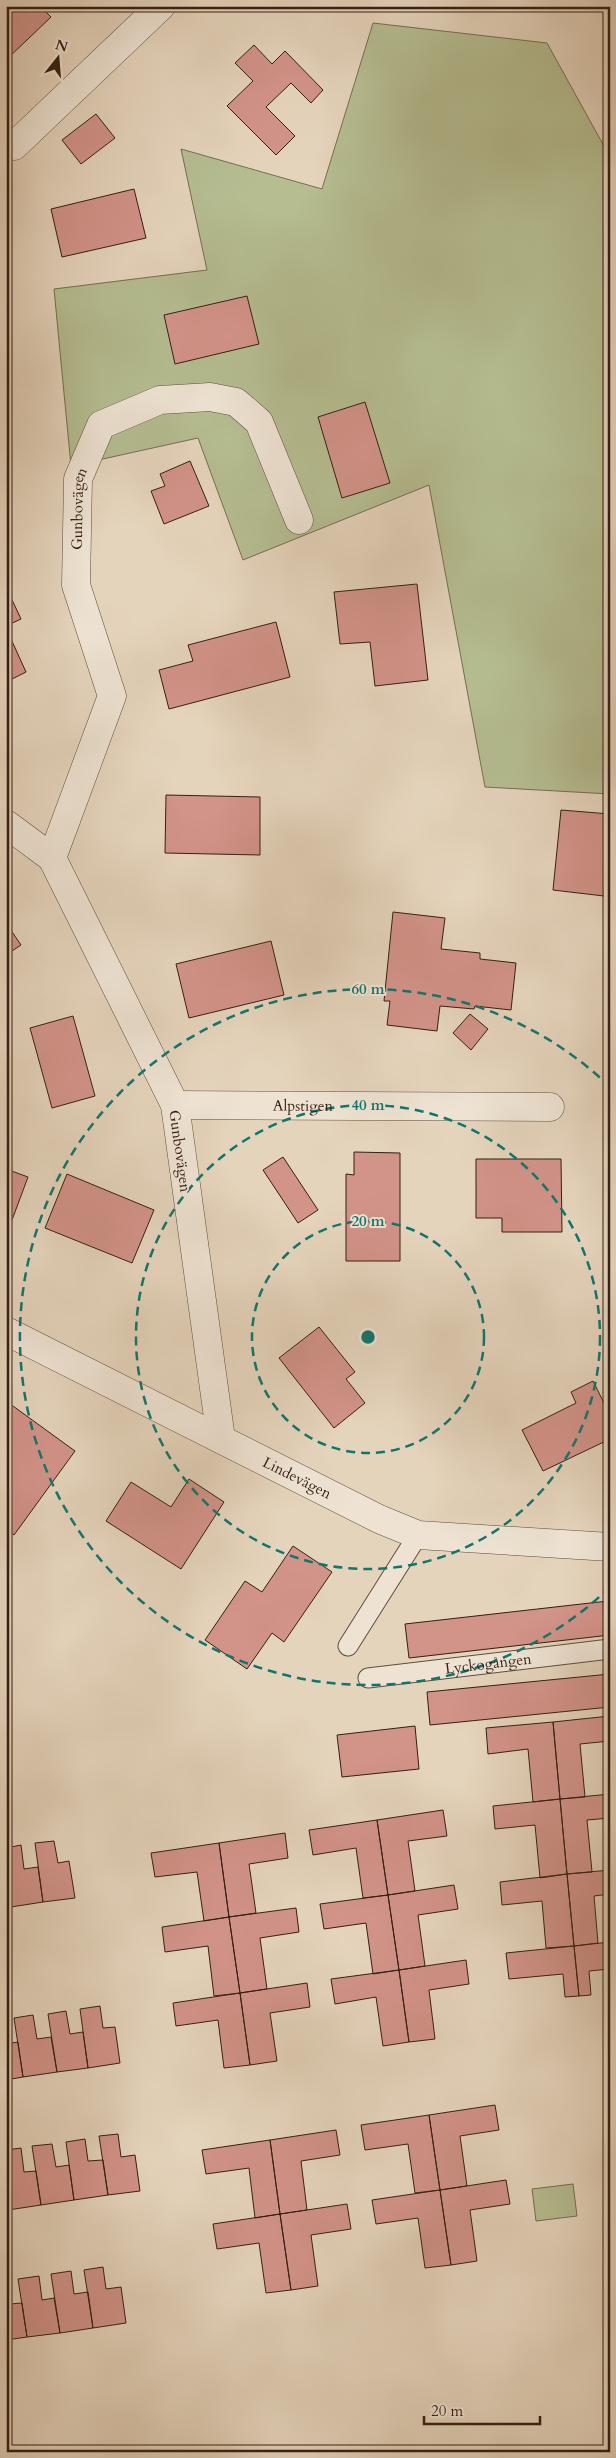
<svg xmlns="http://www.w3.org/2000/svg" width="616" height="2458" font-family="Cardo,serif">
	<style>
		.green { fill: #b5bd91; stroke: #756e52 }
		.building { fill: #d29389; stroke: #351e13 }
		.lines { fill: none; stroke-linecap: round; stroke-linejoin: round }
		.service-casing { stroke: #614c3d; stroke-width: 21 }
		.minor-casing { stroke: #614c3d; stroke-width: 29 }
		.service { stroke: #eee3d3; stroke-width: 19 }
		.minor { stroke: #eee3d3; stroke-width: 28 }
		.ring { fill: none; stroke: #0f766e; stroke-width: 2.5; stroke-dasharray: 9 6 }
		.labels { text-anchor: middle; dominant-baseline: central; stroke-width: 4; stroke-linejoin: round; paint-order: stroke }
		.street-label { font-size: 15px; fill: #351e13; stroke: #eee3d3 }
		.centre { fill: #0f766e; stroke: #eee3d3; stroke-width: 2.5 }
		.ring-label { font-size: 15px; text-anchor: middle; font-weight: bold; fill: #0f766e; stroke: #eee3d3; stroke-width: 4; stroke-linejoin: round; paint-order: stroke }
	</style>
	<rect width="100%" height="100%" fill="#e5d4bc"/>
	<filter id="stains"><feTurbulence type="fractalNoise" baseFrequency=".004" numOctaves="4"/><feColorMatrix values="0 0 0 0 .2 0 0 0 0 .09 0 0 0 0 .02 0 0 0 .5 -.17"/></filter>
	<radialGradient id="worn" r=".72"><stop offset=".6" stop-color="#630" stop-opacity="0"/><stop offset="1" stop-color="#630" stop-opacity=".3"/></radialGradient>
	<path class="green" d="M373 23 547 43 610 157V409L605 411 610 532V794L485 787 429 485 243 560 198 438 71 466 54 289 207 270 181 149 322 189Z
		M573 2184 577 2216 536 2221 532 2189Z"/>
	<path class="building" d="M6 6H40L51 17 6 60Z
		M254 45 272 64 285 51 323 90 311 103 291 83 266 107 295 136 276 155 227 106 253 81 235 63Z
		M96 114 115 138 81 164 62 140Z
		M134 189 146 238 62 257 51 209Z
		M247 296 259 344 175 364 164 315Z
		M365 402 390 483 342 498 318 417Z
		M190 461 209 506 164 524 151 491 165 486 160 474Z
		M417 584 428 680 375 686 370 642 340 644 334 592Z
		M6 587 21 619 6 626Z
		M276 622 290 677 169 709 159 670 193 661 188 645Z
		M6 628 26 672 6 682Z
		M166 795 260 797V855L165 853Z
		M561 810 610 814 604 896 553 890Z
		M393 912 445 918 441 949 480 953V959L516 963 511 1010 475 1006 474 1009 440 1006 437 1031 387 1025 390 1001H384Z
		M6 923 21 945 6 955Z
		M271 941 284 995 189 1018 176 964Z
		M470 1014 488 1029 471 1050 453 1033Z
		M73 1016 95 1096 52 1108 30 1028Z
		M354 1152 400 1153V1261H346V1174L354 1175Z
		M283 1157 318 1210 298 1223 263 1170Z
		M476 1159H561L562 1232H502V1218H476Z
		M6 1169 28 1177 12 1220 6 1218Z
		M67 1174 154 1210 132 1263 45 1228Z
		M319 1327 355 1372 346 1379 365 1403 334 1428 279 1358Z
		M593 1381 610 1415V1439L543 1471 522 1430 576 1403 571 1392Z
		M6 1401 75 1451 14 1535 6 1529Z
		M189 1479 224 1502 181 1569 106 1521 131 1482 171 1507Z
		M293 1546 332 1572 284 1642 272 1633 247 1669 205 1640 245 1581 262 1592Z
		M608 1601 610 1635 409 1658 405 1624Z
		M610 1674V1707L430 1725 427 1692Z
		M610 1716V1741L580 1744 585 1797 560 1799 553 1722Z
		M553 1722 560 1799 533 1802 528 1749 488 1754 486 1728Z
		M415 1726 419 1769 342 1777 337 1735Z
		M610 1794V1818L587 1820 592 1872 567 1874 560 1799Z
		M560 1799 567 1874 540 1878 535 1825 495 1829 493 1806Z
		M443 1810 447 1836 408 1841 415 1891 388 1895 377 1820Z
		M377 1820 388 1895 363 1898 356 1848 313 1855 309 1830Z
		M285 1833 288 1858 249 1864 256 1913 229 1917 219 1843Z
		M54 1841 58 1863 69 1861 75 1898 43 1902 35 1843Z
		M219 1843 229 1917 204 1921 197 1872 155 1877 151 1853Z
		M21 1845 24 1869 38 1867 43 1902 11 1907 6 1875V1848Z
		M610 1870V1894L594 1896 598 1943 574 1946 567 1874Z
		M567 1874 574 1946 546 1948 542 1901 502 1905 500 1882Z
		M6 1875 11 1907H6Z
		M454 1885 458 1909 418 1915 425 1966 399 1970 388 1895Z
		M388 1895 399 1970 373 1974 366 1923 324 1929 320 1904Z
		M296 1908 299 1932 260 1938 267 1989 240 1993 229 1917Z
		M229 1917 240 1993 214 1996 208 1946 165 1952 162 1927Z
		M610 1942V1969L589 1971 591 1995 579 1996 574 1946Z
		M574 1946 579 1996 565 1997 563 1974 509 1979 506 1953Z
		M466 1960 469 1984 429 1990 435 2039 409 2042 399 1970Z
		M399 1970 409 2042 383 2046 376 1997 335 2004 331 1979Z
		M307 1983 310 2007 270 2013 277 2061 250 2065 240 1993Z
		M240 1993 250 2065 224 2068 218 2020 176 2026 173 2003Z
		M100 2006 103 2028 115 2027 120 2063 88 2068 80 2009Z
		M66 2011 70 2034 83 2032 88 2068 57 2072 48 2014Z
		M33 2015 37 2039 51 2037 57 2072 23 2077 14 2018Z
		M18 2042 23 2077 6 2080V2044Z
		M495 2105 499 2130 460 2136 467 2186 440 2190 429 2115Z
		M429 2115 440 2190 415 2193 408 2144 365 2150 361 2125Z
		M336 2130 340 2155 301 2161 307 2210 280 2214 270 2140Z
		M118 2134 121 2157 135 2155 140 2191 108 2195 99 2136Z
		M85 2139 88 2161 103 2160 108 2195 74 2200 66 2142Z
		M270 2140 280 2214 255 2218 249 2168 206 2174 202 2150Z
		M52 2144 56 2167 69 2165 74 2200 41 2205 32 2146Z
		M21 2148 24 2172 36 2171 41 2205 8 2210 6 2150Z
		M506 2180 510 2204 470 2210 477 2261 451 2265 440 2190Z
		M440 2190 451 2265 425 2268 418 2218 376 2224 372 2200Z
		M347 2204 351 2229 311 2235 318 2286 291 2290 280 2214Z
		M280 2214 291 2290 266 2293 259 2243 217 2249 213 2224Z
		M103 2267 106 2289 121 2287 126 2323 93 2328 84 2270Z
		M71 2271 74 2294 88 2292 93 2328 60 2333 51 2274Z
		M39 2276 42 2300 54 2298 60 2333 27 2337 18 2279Z
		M6 2283 10 2304 22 2303 27 2337 6 2340Z"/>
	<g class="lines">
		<g class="service-casing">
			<g id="service">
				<path d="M348 1646 418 1535"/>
				<path id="s1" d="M368 1678 610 1649"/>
			</g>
		</g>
		<g class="minor-casing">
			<g id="minor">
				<path d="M14 146 161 6"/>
				<path d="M6 824 52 858"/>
				<path id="s2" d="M175 1105 550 1107"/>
				<path id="s3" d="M6 1331 379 1519 418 1535 610 1547"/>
				<path id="s4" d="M221 1439 175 1105 52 858 112 696 76 585 78 479 101 425 160 400 210 397 236 402 259 422 299 520"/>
			</g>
		</g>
		<use href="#service" class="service"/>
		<use href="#minor" class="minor"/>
	</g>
	<g class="ring">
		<circle cx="368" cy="1337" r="116"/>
		<circle cx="368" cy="1337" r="232"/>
		<path d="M610 1587A348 348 0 1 1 610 1087"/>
	</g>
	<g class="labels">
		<g class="street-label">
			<text stroke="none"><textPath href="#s4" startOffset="979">Gunbovägen</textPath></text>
			<text stroke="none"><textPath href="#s2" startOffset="128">Alpstigen</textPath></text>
			<text transform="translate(180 1151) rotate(82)">Gunbovägen</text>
			<text stroke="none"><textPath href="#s3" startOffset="326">Lindevägen</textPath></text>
			<text stroke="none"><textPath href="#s1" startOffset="121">Lyckogången</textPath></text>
		</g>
	</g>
	<circle cx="368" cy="1337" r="8" class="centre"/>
	<g class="ring-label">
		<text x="368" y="994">60 m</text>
		<text x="368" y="1110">40 m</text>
		<text x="368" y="1226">20 m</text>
	</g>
	<rect width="616" height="2458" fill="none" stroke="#e5d4bc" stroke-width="25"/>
	<rect x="8" y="8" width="601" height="2443" fill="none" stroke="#351e13" stroke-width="2.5"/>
	<rect x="12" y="12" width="591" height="2433" fill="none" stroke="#351e13"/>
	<g transform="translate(58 58) rotate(17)" stroke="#eee3d3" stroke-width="4" paint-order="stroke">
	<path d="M0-4L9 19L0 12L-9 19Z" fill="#351e13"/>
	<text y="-8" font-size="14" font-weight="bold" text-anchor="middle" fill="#351e13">N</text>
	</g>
	<path d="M424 2416v8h116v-8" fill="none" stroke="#351e13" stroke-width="2.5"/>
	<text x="431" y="2416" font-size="15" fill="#351e13" stroke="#eee3d3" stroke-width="4" paint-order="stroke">20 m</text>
	<rect width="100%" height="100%" filter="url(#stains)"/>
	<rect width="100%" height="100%" fill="url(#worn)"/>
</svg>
